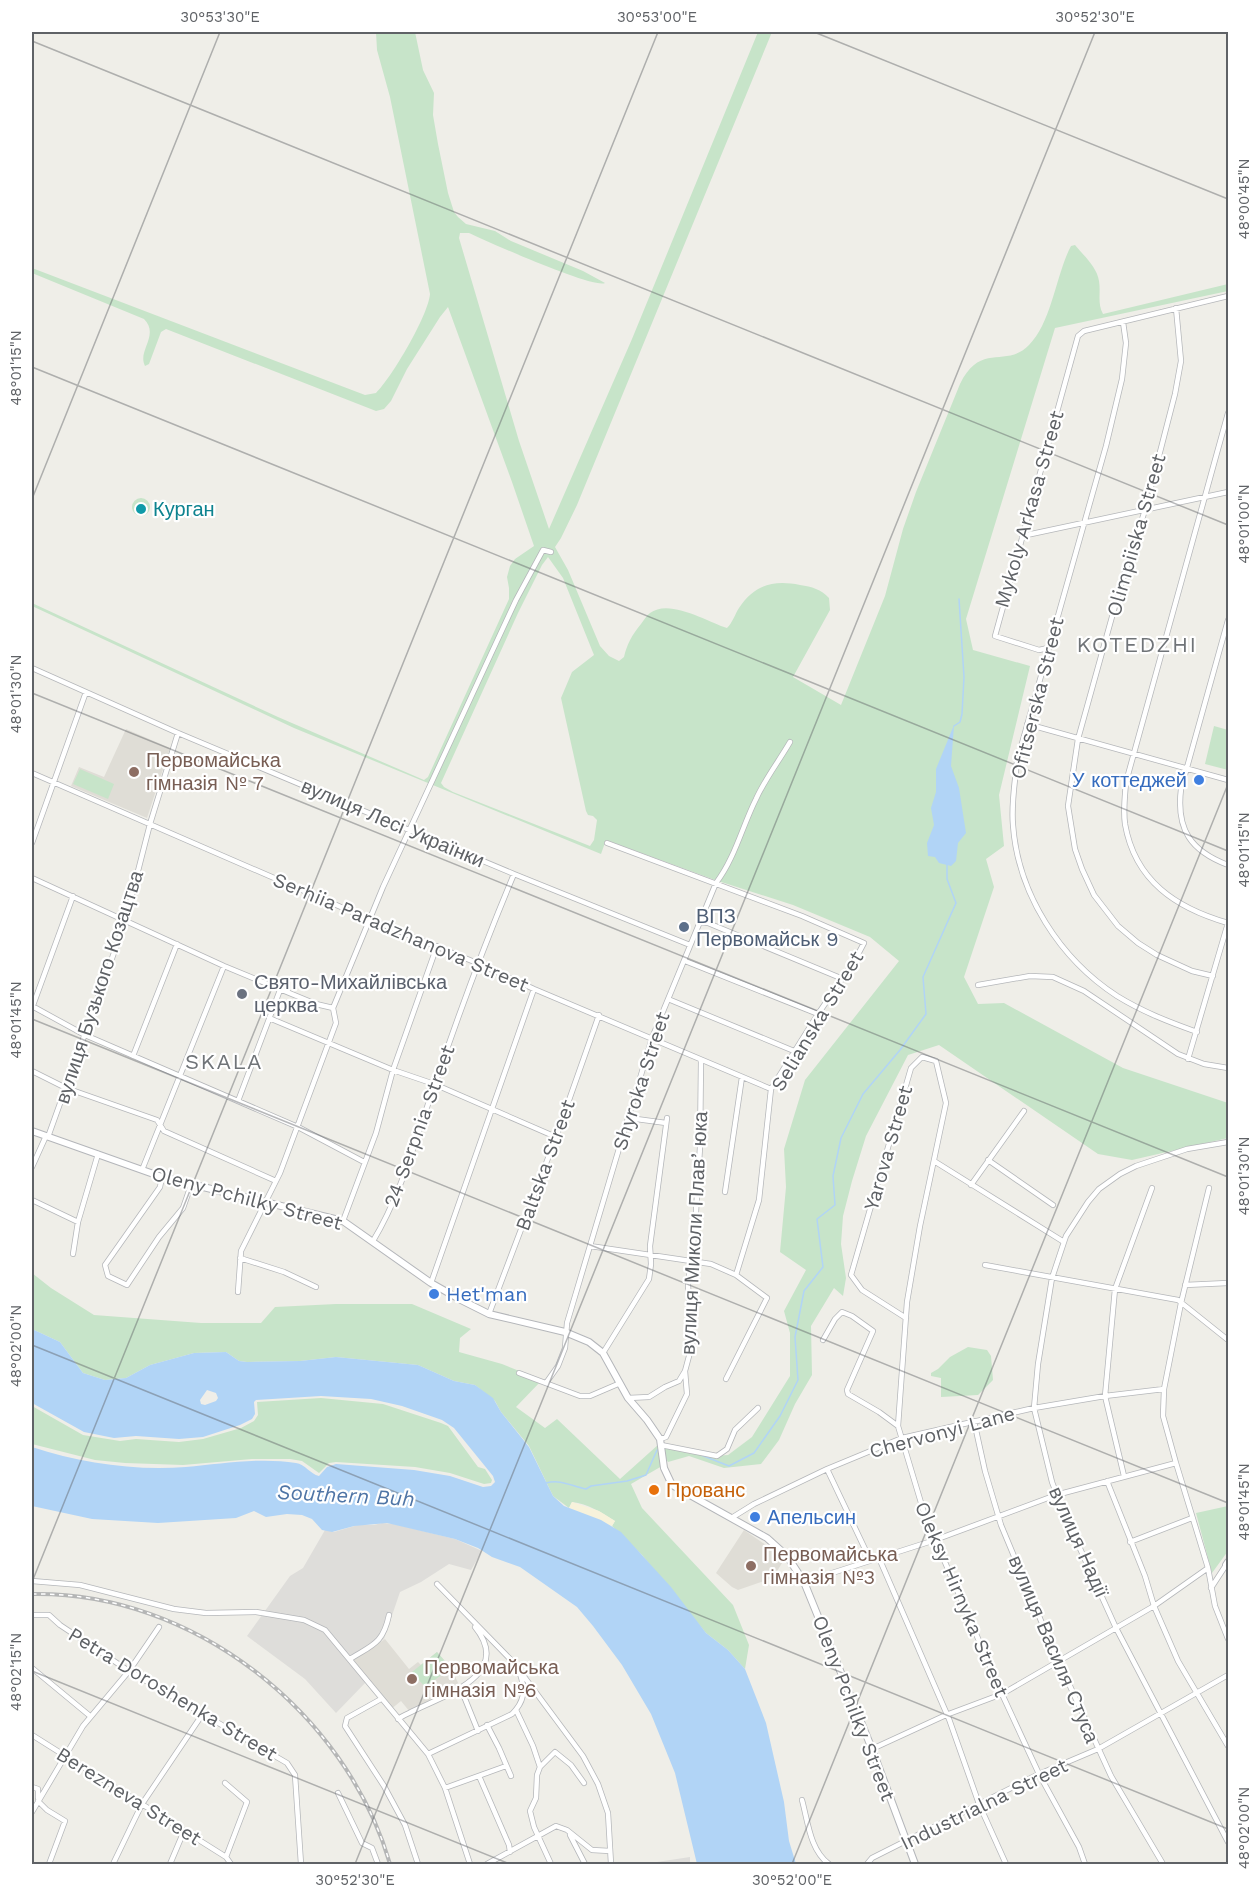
<svg xmlns="http://www.w3.org/2000/svg" width="1260" height="1896" font-family="'Work Sans',sans-serif">
	<style>
		.industrial { fill: #deddda }
		.education { fill: #dfddd6 }
		.green { fill: #c7e4c9; fill-rule: evenodd }
		.sand { fill: #f7f2db }
		.water { fill: #b1d4f6; fill-rule: evenodd }
		.lines { fill: none; stroke-linecap: round; stroke-linejoin: round }
		.stream { stroke: #b1d4f6; stroke-width: 1.5 }
		.street-casing { stroke: #b5b7ba; stroke-width: 6 }
		.secondary-casing { stroke: #b4b6ba; stroke-width: 8 }
		.street { stroke: #fff; stroke-width: 4.5 }
		.secondary { stroke: #fff; stroke-width: 6 }
		.rail-casing { stroke: #b5b6b6; stroke-width: 4 }
		.rail { stroke: #fff; stroke-width: 1.5; stroke-dasharray: 4.5; stroke-linecap: butt }
		.ticks { fill: none; stroke: #5f6266; stroke-width: 1.5; stroke-opacity: 0.45 }
		.culture-dot { fill: #0f9aa8; stroke: #fff; stroke-width: 2 }
		.education-dot { fill: #8d6e63; stroke: #fff; stroke-width: 2 }
		.shop-dot { fill: #3f7fe0; stroke: #fff; stroke-width: 2 }
		.service-dot { fill: #5c6f8a; stroke: #fff; stroke-width: 2 }
		.worship-dot { fill: #6b7280; stroke: #fff; stroke-width: 2 }
		.food-dot { fill: #e8710a; stroke: #fff; stroke-width: 2 }
		.labels { text-anchor: middle; dominant-baseline: central; stroke-width: 4.5; stroke-linejoin: round; paint-order: stroke }
		.culture-label { font-size: 20px; fill: #0d838f; stroke: #fff; text-anchor: start }
		.street-label { font-size: 20px; fill: #5f6266; stroke: #fff }
		.education-label { font-size: 20px; fill: #785e54; stroke: #fff; text-anchor: start }
		.shop-label { font-size: 20px; fill: #366cbe; stroke: #fff; text-anchor: start }
		.service-label { font-size: 20px; fill: #4e5e75; stroke: #fff; text-anchor: start }
		.worship-label { font-size: 20px; fill: #5b616d; stroke: #fff; text-anchor: start }
		.food-label { font-size: 20px; fill: #c56008; stroke: #fff; text-anchor: start }
		.water-label { font-size: 21px; font-style: italic; fill: #4f75a6; stroke: #fff }
		.quarter-label { font-size: 22px; letter-spacing: 1.5px; fill: #707478; stroke: #fff }
		.neatline { fill: none; stroke: #5f6266; stroke-width: 2 }
		.ticks-label { font-size: 15px; text-anchor: middle; fill: #5f6266 }
	</style>
	<rect width="100%" height="100%" fill="#efeee8"/>
	<path class="industrial" d="M382 1523 394 1524 455 1539 482 1551 471 1570 449 1564 421 1582 400 1592 384 1639 352 1659 367 1681 336 1713 305 1679 247 1636 290 1576 303 1568 325 1530 334 1532 358 1525H374Z
		M690 1857V1864H644Z"/>
	<path class="education" d="M126 729 170 748 147 818 71 786 79 767 104 777Z
		M744 1530 785 1558 773 1578 738 1590 732 1587 716 1573Z
		M385 1639 409 1669 418 1662 421 1665 437 1652 451 1668 461 1689 410 1712 401 1701 390 1710 353 1660Z"/>
	<path class="green" d="M376 32H415L423 70 434 93 433 115 438 144 448 193 454 212 458 217 466 224 495 231 511 241 583 271 605 283C594 289 488 242 469 233H460L459 238 519 441 549 529 632 339 758 32H772L577 505 561 538 555 547 568 570 600 646 609 656 619 661 624 657C627 644 632 635 641 624 644 620 646 616 650 613 669 598 708 622 727 628 733 622 735 614 739 608 755 584 774 580 800 585 812 587 821 589 829 598L830 610 793 677 841 705 885 596 903 529 916 492 960 384C981 341 1006 369 1029 345 1052 322 1056 274 1071 246L1075 245C1084 256 1097 267 1099 281 1101 293 1097 303 1103 314L1228 284V291L1055 328 966 619 973 650 1030 666 999 795 1004 846 986 859 994 887 964 977 978 1004 1004 1003 1123 1068 1228 1103V1138L1132 1160 1098 1154 939 1045 908 1055 866 1136 852 1181 843 1216 841 1244 846 1278 843 1296 834 1288 811 1326 812 1375 795 1404 779 1440 761 1464 724 1468 689 1456 668 1462 664 1455V1445L714 1456 728 1455 752 1437 790 1376V1333L784 1311 806 1270 780 1252 786 1187 784 1149 805 1080 899 961 870 937 793 905 715 880 606 840 601 854 294 728 32 606V603L278 717 424 780 428 777 509 599V588L507 577 510 566 515 559 534 546 512 482 448 307 440 317 407 369 391 401 384 409 376 411 166 329 161 332 149 364 145 366C137 351 160 335 144 319L32 273V268L365 395 376 393C392 377 428 316 430 294L390 97 377 50ZM548 557 563 578 594 655 572 672 561 698 586 811 588 815 593 816 597 820 594 840 590 846 453 792 444 787 441 783 518 613 542 565Z
		M132 507a9 9 0 1 1 18 0a9 9 0 1 1-18 0Z
		M1214 726 1228 730V770L1205 764Z
		M80 769 114 784 108 799 73 784Z
		M32 1273 51 1288 94 1315 201 1323H261L275 1307 336 1304H412L471 1329 460 1338 459 1352 502 1364 542 1380 516 1407 545 1428 557 1419 620 1479 659 1444 662 1466 631 1484 642 1508 733 1605 749 1645 745 1669 728 1650 706 1633 642 1555 612 1526 615 1521C601 1512 588 1504 572 1502L569 1508 553 1496 529 1446 501 1412 495 1401 475 1385 454 1381 418 1365 336 1357 300 1361 247 1362 239 1361 226 1352 194 1353 150 1365 126 1378 105 1380 83 1373 60 1342 32 1329Z
		M968 1347 987 1350 991 1356 993 1380 978 1395 941 1397V1378L931 1376V1373L938 1369 950 1357Z
		M321 1398 383 1404 441 1423 448 1426 478 1467 485 1469 492 1480 491 1483 484 1484 450 1473 415 1467 336 1462 329 1463 319 1473 302 1461 290 1459H252L183 1465 125 1463 95 1460 32 1444V1406L83 1435 120 1441 136 1439 179 1442 203 1439 241 1428 254 1421 258 1415 257 1402Z
		M1228 1506V1551L1212 1573 1196 1513Z
		M437 1652 451 1668 425 1687 412 1672Z"/>
	<path class="sand" d="M572 1502 599 1511 615 1521 612 1526 569 1508Z"/>
	<path class="water" d="M954 725 951 766 959 788 966 833 958 843 956 861 951 866 939 863 935 857 928 856 927 843 934 825 931 808 936 792V769Z
		M32 1329 60 1342 83 1373 105 1380 126 1378 150 1365 194 1353 226 1352 239 1361 247 1362 300 1361 336 1357 418 1365 454 1381 475 1385 493 1398 501 1412 529 1447 553 1496 564 1506 601 1520 621 1532 671 1587 706 1633 728 1650 745 1669 766 1723 784 1802 789 1841 796 1864H697L675 1773 651 1714 622 1665 593 1626 577 1607 520 1567 492 1557 478 1548 455 1539 387 1523 354 1526 332 1532 322 1530 312 1519 302 1515 287 1514 266 1517 254 1511 236 1518 158 1523 92 1519 32 1506V1447C81 1463 134 1471 186 1467 221 1464 260 1457 296 1463 305 1464 310 1474 319 1476L327 1467 336 1464 414 1470 450 1476 483 1487 491 1486 495 1482 493 1476 454 1428 442 1420 402 1406 371 1399 321 1396 256 1400 254 1402 255 1414 252 1419 240 1425 203 1437 179 1439 136 1436 114 1438 84 1432 32 1403ZM207 1390 216 1393 218 1398 216 1401 205 1405 201 1404 200 1400Z"/>
	<g class="lines">
		<path class="stream" d="M954 726 960 722 962 714 964 677 959 599
			M701 1455 729 1466 754 1453 780 1416 798 1380 795 1337 804 1291 823 1267 817 1219 835 1205 833 1176 841 1138 863 1094 900 1050 926 1014 923 977 956 903 947 879V864
			M546 1483C561 1479 571 1486 586 1489L591 1486 627 1481 646 1475 657 1450"/>
		<g class="street-casing">
			<path id="street" d="M1176 308 1181 361 1175 394 1145 510 1120 588 1078 739 1068 806 1075 849 1082 869 1094 895 1118 926 1138 943 1157 955 1192 971 1213 976
				M1123 322 1126 343 1122 379 1106 446 1017 761C1015 782 1011 804 1013 825 1018 894 1060 959 1117 996 1143 1012 1169 1022 1197 1032
				M1022 536 1228 492
				M1228 620 1181 789C1176 830 1191 851 1228 865
				M1048 648 1039 650 995 636 1078 336 1084 331 1228 296
				M32 668 178 733 514 874 690 945
				M1027 724 1228 780
				M32 773 357 914 477 963 534 989 771 1089
				M32 843 86 692
				M607 843 802 916 864 943 855 960 818 1014 771 1089 759 1200 736 1275
				M32 878 224 966 316 1004 333 1008
				M700 922 708 923 843 979
				M1228 923C1176 908 1135 881 1125 824 1123 810 1125 796 1126 782L1228 413
				M685 961 818 1014
				M978 985 1030 976 1053 977 1084 991 1178 1054 1204 1064 1228 1068
				M668 999 794 1051
				M32 1006 85 1035 298 1127 364 1162
				M32 1008 73 896
				M269 1018 393 1070 434 1084 556 1137
				M133 1056 177 944
				M1188 1059 1228 923
				M32 1071 66 1088 157 1120 164 1131 276 1181
				M238 1101 280 990
				M629 1118 666 1123
				M48 1137 125 922 150 824 178 733
				M1228 1142 1187 1149 1136 1166 1120 1174 1099 1189 1088 1202 1066 1236 1052 1278 1038 1364 1034 1408 1052 1482 1063 1511 1116 1628 1228 1842
				M988 1160 1053 1205
				M934 1161 1064 1242
				M32 1167 46 1136
				M142 1170 224 966
				M162 1177 160 1187 105 1265 108 1276 127 1285 159 1237 183 1208 191 1185
				M971 1185 1024 1111
				M1209 1188 1181 1303 1164 1389 1163 1416 1176 1463 1208 1568 1215 1606 1228 1639
				M725 1192 742 1077
				M32 1200 78 1222
				M343 1221 376 1133 393 1070 437 946
				M373 1241C402 1193 416 1137 435 1084 459 1013 485 943 514 874
				M590 1246 711 1264 736 1275 767 1298 726 1379
				M73 1254 78 1222 98 1154
				M240 1258 284 1272 316 1287
				M985 1265 1178 1300 1228 1340
				M431 1283 534 989
				M1185 1285 1228 1283
				M238 1292 241 1251 280 1173 336 1023 333 1008 383 887 516 600 543 550 551 552
				M489 1314 556 1137 599 1015
				M906 1318 862 1290 851 1275 911 1068 922 1057 936 1061 946 1103 920 1226 907 1302 898 1426 925 1516 1002 1694 1039 1774 1079 1847 1085 1864
				M823 1340 835 1319 842 1312 852 1316 873 1331 847 1390 848 1394 879 1412 898 1426
				M603 1353 649 1279 651 1264 650 1246 667 1118
				M519 1373 580 1396H590L618 1384
				M546 1383 558 1366 565 1348 567 1323 652 1038 716 883C735 858 742 827 756 799 765 779 779 761 790 742
				M628 1398 649 1397 665 1387 679 1381 685 1371
				M974 1421 985 1471 1001 1525 1049 1640 1111 1776 1163 1864
				M660 1439 666 1437 687 1394 685 1371 692 1345 688 1285 695 1228 700 1147 701 1060
				M661 1445 717 1456 727 1449 735 1430 758 1408
				M827 1469 865 1549 869 1561
				M1124 1476 1105 1396 1115 1289 1152 1188
				M1107 1481 1145 1576 1154 1606 1178 1661 1228 1746
				M733 1517 754 1504 827 1469 902 1438 1034 1408 1105 1396 1164 1389
				M1130 1542 1192 1518
				M879 1558 949 1719 979 1804 1006 1864
				M32 1581 80 1585 174 1609 206 1613 256 1612 304 1620 325 1630 428 1754 445 1788 470 1864
				M804 1582 935 1540 1056 1495 1176 1463
				M437 1584 514 1663 583 1756 598 1784 608 1813 611 1864
				M1211 1588 1226 1565
				M32 1615H49L60 1625 129 1671 287 1763 295 1775 301 1864
				M350 1659C372 1645 383 1644 389 1615
				M32 1668 90 1716
				M461 1689 478 1731
				M381 1699 347 1718 345 1726 384 1786 405 1825 418 1864
				M516 1710 533 1746 540 1767 537 1775 536 1798 530 1811 534 1827 551 1864
				M398 1719C429 1699 518 1680 475 1627
				M487 1725 499 1748 511 1776
				M32 1735 226 1857 231 1864
				M872 1749 946 1715 1002 1694 1154 1606 1208 1568
				M428 1754 512 1714C524 1702 526 1691 520 1674
				M540 1767 555 1752 571 1765 584 1783
				M479 1776 509 1845 510 1852
				M225 1783 247 1802 226 1857
				M32 1787 38 1789V1798
				M445 1788 506 1766
				M338 1793 362 1843 372 1848 378 1864
				M802 1800C808 1822 810 1850 829 1864
				M38 1801 47 1810 65 1821 49 1864
				M32 1812 83 1726 129 1671 159 1627
				M570 1835 585 1864
				M113 1864 142 1804 204 1712
				M170 1864 184 1831
				M487 1864 556 1826 567 1830 592 1850 610 1851
				M867 1864 872 1858 1039 1774 1098 1749 1228 1675"/>
		</g>
		<g class="secondary-casing">
			<path id="secondary" d="M32 1131 162 1177 343 1221 431 1283 461 1300 489 1314 565 1332 589 1342 603 1353 628 1398 647 1420 660 1439 664 1468 672 1485 767 1538 787 1556 804 1582 872 1749 915 1864
				M1228 1562 1226 1565 1228 1567"/>
		</g>
		<use href="#street" class="street"/>
		<use href="#secondary" class="secondary"/>
		<g class="rail-casing">
			<path id="rail" d="M32 1594C192 1591 346 1712 390 1864"/>
		</g>
		<use href="#rail" class="rail"/>
	</g>
	<path class="ticks" d="M814 32 1228 199M32 41 1228 525M32 367 1228 851M32 499 220 32M32 693 1228 1177M32 1019 1228 1503M32 1345 1228 1829M32 1582 658 32M32 1671 510 1864M355 1864 1095 32M792 1864 1228 784"/>
	<circle class="culture-dot" cx="141" cy="509" r="6"/>
	<g class="education-dot">
		<circle cx="134" cy="772" r="6"/>
		<circle cx="751" cy="1566" r="6"/>
		<circle cx="412" cy="1679" r="6"/>
	</g>
	<g class="shop-dot">
		<circle cx="1199" cy="780" r="6"/>
		<circle cx="434" cy="1294" r="6"/>
		<circle cx="755" cy="1517" r="6"/>
	</g>
	<circle class="service-dot" cx="684" cy="927" r="6"/>
	<circle class="worship-dot" cx="242" cy="994" r="6"/>
	<circle class="food-dot" cx="654" cy="1490" r="6"/>
	<g class="labels">
		<g class="culture-label">
			<text x="153" y="509">Курган</text>
		</g>
		<g class="street-label">
			<text transform="translate(1029 509) rotate(-74)">Mykoly Arkasa Street</text>
			<text transform="translate(1136 535) rotate(-74)">Olimpiiska Street</text>
			<text transform="translate(1037 698) rotate(-76)">Ofitserska Street</text>
			<text transform="translate(393 823) rotate(23)">вулиця Лесі Українки</text>
			<text transform="translate(401 932) rotate(23)">Serhiia Paradzhanova Street</text>
			<text transform="translate(99 987) rotate(-72)">вулиця Бузького Козацтва</text>
			<text transform="translate(817 1021) rotate(-59)">Selianska Street</text>
			<text transform="translate(641 1081) rotate(-72)">Shyroka Street</text>
			<text transform="translate(419 1126) rotate(-70)">24 Serpnia Street</text>
			<text transform="translate(888 1148) rotate(-74)">Yarova Street</text>
			<text transform="translate(545 1165) rotate(-70)">Baltska Street</text>
			<text transform="translate(247 1198) rotate(15)">Oleny Pchilky Street</text>
			<text transform="translate(694 1233) rotate(-87)">вулиця Миколи Плавʼюка</text>
			<text transform="translate(942 1432) rotate(-15)">Chervonyi Lane</text>
			<text transform="translate(1079 1542) rotate(66)">вулиця Надії</text>
			<text transform="translate(962 1599) rotate(67)">Oleksy Hirnyka Street</text>
			<text transform="translate(1054 1649) rotate(67)">вулиця Василя Стуса</text>
			<text transform="translate(173 1694) rotate(31)">Petra Doroshenka Street</text>
			<text transform="translate(854 1708) rotate(69)">Oleny Pchilky Street</text>
			<text transform="translate(129 1796) rotate(32)">Berezneva Street</text>
			<text transform="translate(984 1804) rotate(-26)">Industrialna Street</text>
		</g>
		<g class="education-label">
			<text x="146" y="760">Первомайська<tspan x="146" dy="23">гімназія № 7</tspan></text>
			<text x="763" y="1554">Первомайська<tspan x="763" dy="23">гімназія №3</tspan></text>
			<text x="424" y="1667">Первомайська<tspan x="424" dy="23">гімназія №6</tspan></text>
		</g>
		<g class="shop-label">
			<text x="1187" y="780" text-anchor="end">У коттеджей</text>
			<text x="446" y="1294">Het'man</text>
			<text x="767" y="1517">Апельсин</text>
		</g>
		<g class="service-label">
			<text x="696" y="916">ВПЗ<tspan x="696" dy="23">Первомайськ 9</tspan></text>
		</g>
		<g class="worship-label">
			<text x="254" y="982">Свято-Михайлівська<tspan x="254" dy="23">церква</tspan></text>
		</g>
		<g class="food-label">
			<text x="666" y="1490">Прованс</text>
		</g>
		<g class="water-label">
			<text transform="translate(346 1495) rotate(3)">Southern Buh</text>
		</g>
		<g class="quarter-label">
			<text x="1137" y="644">KOTEDZHI</text>
			<text x="224" y="1061">SKALA</text>
		</g>
	</g>
	<rect width="1260" height="1896" fill="none" stroke="#ffffff" stroke-width="66"/>
	<rect x="33" y="33" width="1194" height="1830" class="neatline"/>
	<g class="ticks-label">
		<text x="220" y="22">30°53'30"E</text>
		<text x="657" y="22">30°53'00"E</text>
		<text x="1095" y="22">30°52'30"E</text>
		<text transform="translate(1244 199) rotate(-90)" y="5">48°00'45"N</text>
		<text transform="translate(16 368) rotate(-90)" y="5">48°01'15"N</text>
		<text transform="translate(1244 524) rotate(-90)" y="5">48°01'00"N</text>
		<text transform="translate(16 694) rotate(-90)" y="5">48°01'30"N</text>
		<text transform="translate(1244 850) rotate(-90)" y="5">48°01'15"N</text>
		<text transform="translate(16 1020) rotate(-90)" y="5">48°01'45"N</text>
		<text transform="translate(1244 1176) rotate(-90)" y="5">48°01'30"N</text>
		<text transform="translate(16 1346) rotate(-90)" y="5">48°02'00"N</text>
		<text transform="translate(1244 1502) rotate(-90)" y="5">48°01'45"N</text>
		<text transform="translate(16 1672) rotate(-90)" y="5">48°02'15"N</text>
		<text transform="translate(1244 1828) rotate(-90)" y="5">48°02'00"N</text>
		<text x="355" y="1885">30°52'30"E</text>
		<text x="792" y="1885">30°52'00"E</text>
	</g>
</svg>
